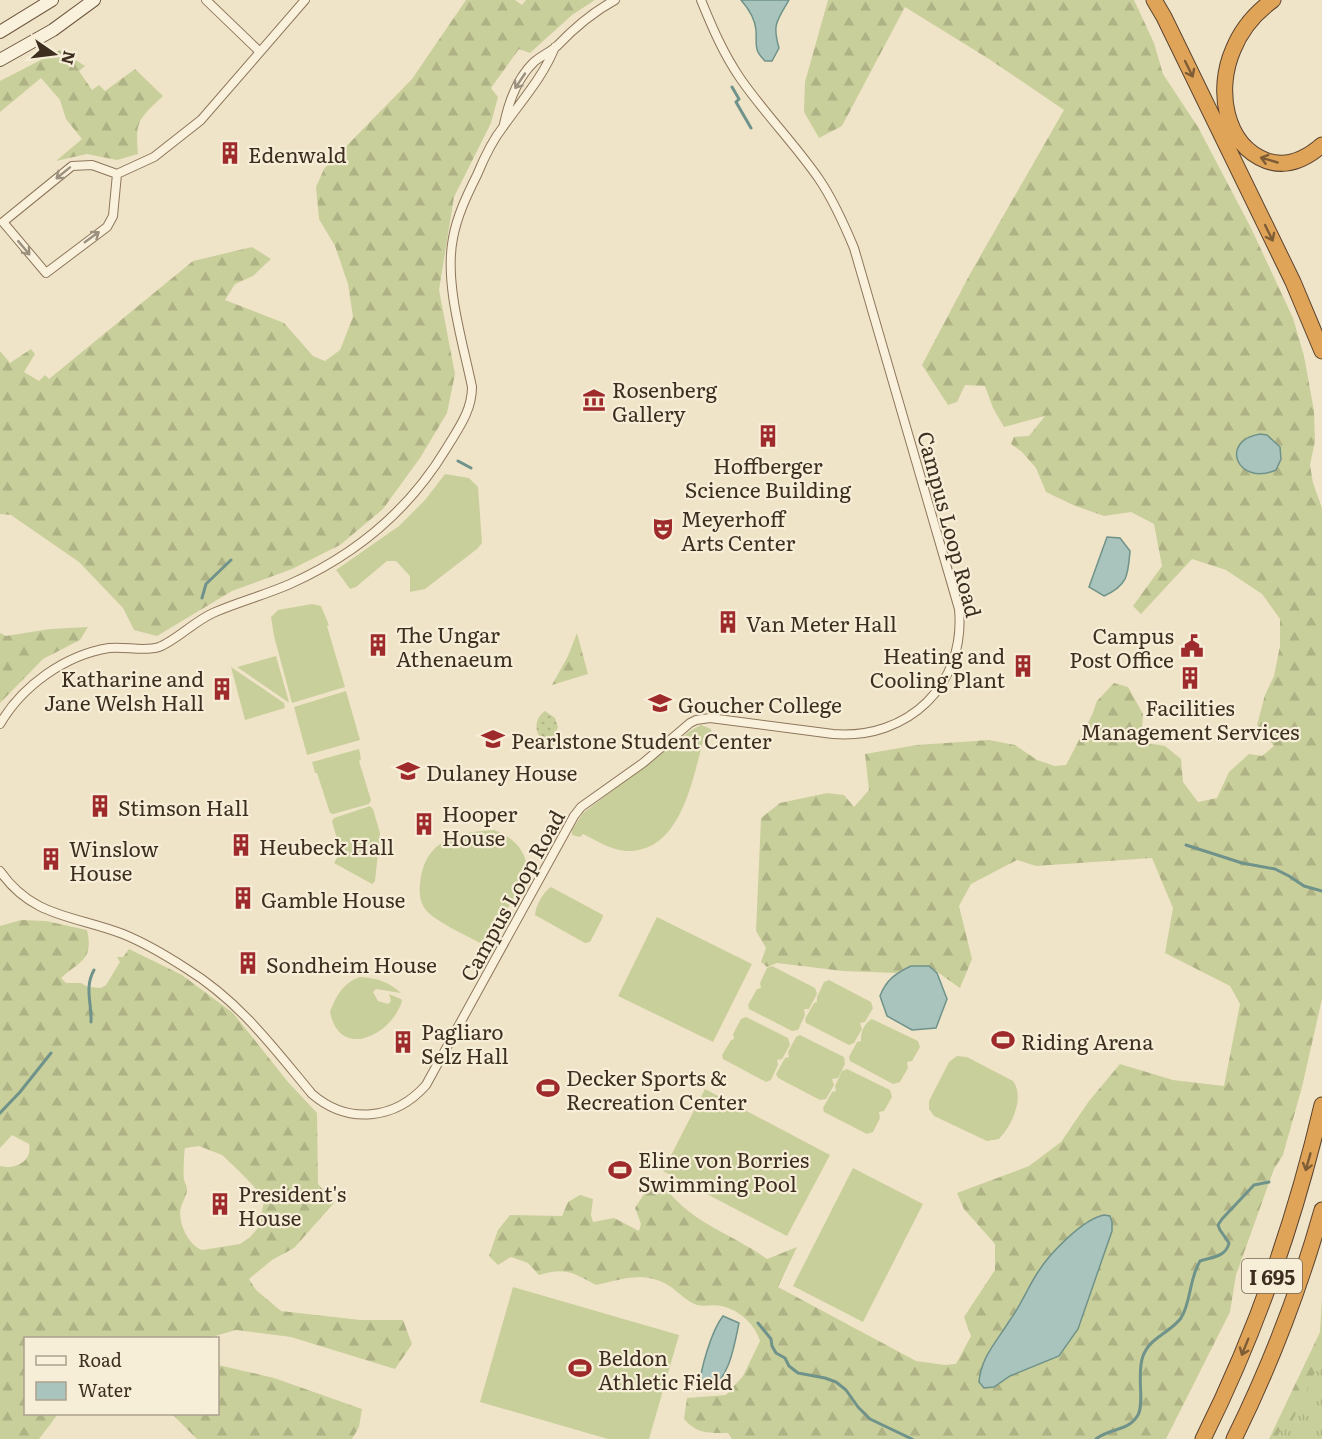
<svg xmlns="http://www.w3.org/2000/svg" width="1322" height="1439" font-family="Literata,serif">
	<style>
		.grass { fill: #c9cf9b }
		.forest { fill: url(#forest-firs); fill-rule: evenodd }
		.park { fill: url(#park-tufts) }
		.garden { fill: url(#garden-dots) }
		.water { fill: #a9c4bc; stroke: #6f938a; stroke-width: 1.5 }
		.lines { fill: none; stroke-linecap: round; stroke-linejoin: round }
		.stream { stroke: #6f938a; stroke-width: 3 }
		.street-casing { stroke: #8d765c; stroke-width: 10 }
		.secondary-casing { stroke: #6f573f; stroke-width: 14 }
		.highway-casing { stroke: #5b4430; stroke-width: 17 }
		.street { stroke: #faf1dc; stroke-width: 8 }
		.secondary { stroke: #faf1dc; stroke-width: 12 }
		.highway { stroke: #e0a458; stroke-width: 15 }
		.oneway { stroke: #7e5d36 }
		.oneway2 { stroke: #9c907e }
		.labels { text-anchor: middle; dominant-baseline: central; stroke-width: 4.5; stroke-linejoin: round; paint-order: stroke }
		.shield { fill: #f7eed8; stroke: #756857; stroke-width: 1.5 }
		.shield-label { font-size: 20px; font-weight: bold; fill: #3d2e20 }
		.poi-label { font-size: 21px; fill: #3d2e20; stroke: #f7eed8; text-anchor: start }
		.street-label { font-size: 21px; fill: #3d2e20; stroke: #f7eed8 }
	</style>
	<defs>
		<pattern id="forest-firs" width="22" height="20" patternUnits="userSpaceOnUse" patternTransform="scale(1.5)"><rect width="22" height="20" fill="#c9cf9b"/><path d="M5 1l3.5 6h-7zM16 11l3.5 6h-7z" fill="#aeb285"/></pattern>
		<pattern id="park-tufts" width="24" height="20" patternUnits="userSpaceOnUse" patternTransform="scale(1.5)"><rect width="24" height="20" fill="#c9cf9b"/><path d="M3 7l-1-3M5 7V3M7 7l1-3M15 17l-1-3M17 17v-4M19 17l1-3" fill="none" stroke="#aeb285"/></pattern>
		<pattern id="garden-dots" width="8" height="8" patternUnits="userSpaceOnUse" patternTransform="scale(1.5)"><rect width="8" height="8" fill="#c9cf9b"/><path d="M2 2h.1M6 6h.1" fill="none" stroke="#aeb285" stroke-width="1.8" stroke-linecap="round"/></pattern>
	</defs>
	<rect width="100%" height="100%" fill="#f0e4c8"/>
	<path class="grass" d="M445 474 469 478 478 487 482 543 477 549 425 589 410 592V576L396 561H387L356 587 350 589 336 570 399 526 425 500Z
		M312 604 321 606 329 625 327 626 345 687 292 703 274 636 271 617 278 610Z
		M276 656 289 702H288L237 667Z
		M231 667 284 703 285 708 245 720Z
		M346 691 360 740 307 755 294 707Z
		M701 725 711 729 712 735 705 734C693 775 683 853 626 851 610 850 596 840 583 834L580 837 572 835V830L583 813 690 731Z
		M359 749 361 759 359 761 371 800 369 804 333 814 330 813 317 773H315L312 762Z
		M370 806 373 809 380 833 375 881 372 884 334 863 344 846 338 843 332 821 334 818Z
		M494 830C515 838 530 853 526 877L486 946C470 937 437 923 426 910 420 904 419 892 420 884 424 840 456 832 494 830Z
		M551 887 603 915 602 919 590 942 585 943 535 915C535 907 543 892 551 887Z
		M657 917 752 964 713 1042 618 996Z
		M772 966 815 988 817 994 809 1009H804L805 1015 798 1030 792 1031 749 1009 748 1005 757 989 761 988 760 983 767 968Z
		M360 977C377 978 389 982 401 993L376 989 373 992 378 1001 388 1004 391 1001 389 994 401 999 402 1001C392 1035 340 1061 330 1012 336 996 343 983 360 977Z
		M829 980 871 1002 873 1008 865 1022 860 1023 862 1029 854 1043 849 1045 806 1023 805 1019 814 1003 817 1002V997L824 982Z
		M746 1017 788 1038 790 1045 782 1059 777 1060 778 1065 771 1080 766 1082 723 1059 722 1055 731 1040 734 1039 733 1034 741 1019Z
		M872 1019 918 1041 920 1047 912 1061 907 1062 908 1068 900 1082 893 1084 850 1061 849 1057 857 1042 861 1041C860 1033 865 1022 872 1019Z
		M800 1035 844 1057 845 1064 838 1078 832 1079 834 1085 826 1099 820 1100 778 1078 776 1074 785 1058 789 1057 788 1052 796 1037Z
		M957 1056 967 1057 1013 1081C1025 1097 1012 1126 999 1139L987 1141 934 1116 929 1109V1101L949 1062Z
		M847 1069 890 1090 892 1097 884 1111 879 1112 880 1118 873 1132 867 1134 824 1112 823 1108 832 1092 836 1091 835 1086 842 1071Z
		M705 1089 830 1155 787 1236 663 1171Z
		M853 1168 923 1204 863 1322 793 1286Z
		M513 1287 679 1335 649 1439H608L480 1402Z"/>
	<path class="forest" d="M466 0H515L522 5 526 0H595L572 15 530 53 519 49 491 88 498 97 491 123 454 197 439 290 455 374 447 413 420 458 383 509 340 545 292 569 232 591 157 636 134 630 123 608 79 562 11 515 0 514V351L10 363 31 349 35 354 24 372 39 381 45 375 49 379 193 261 252 247 271 259 253 276 235 284 225 300 284 323 313 356 325 361 340 350 353 317 348 284 335 246 319 219 316 187 324 169 412 79Z
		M828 0H1134L1154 43 1163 74 1198 127 1251 228 1293 318 1304 356 1314 411 1315 441 1310 465 1313 483 1322 508V999L1302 1087 1283 1155 1274 1169 1236 1275 1230 1312 1166 1439H732L728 1433C708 1433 697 1434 684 1419L687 1398 726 1395 743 1376 760 1341C755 1324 738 1309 721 1306 713 1304 705 1307 697 1305 689 1303 678 1292 671 1287 647 1270 622 1279 596 1285 573 1272 564 1267 539 1275L528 1263 511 1257 498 1265 489 1256 498 1230 510 1215 562 1216 568 1202 580 1195 593 1199 591 1215 593 1222 614 1218 639 1231 641 1224 635 1208 648 1188 668 1191C694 1224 734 1235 767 1259L797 1247 778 1287 916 1361 945 1365 956 1364 971 1336 964 1317 995 1270V1244L964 1209 957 1193 1029 1166 1061 1142 1089 1101 1120 1064 1173 1080 1224 1086 1240 1004 1230 986 1165 953 1173 908 1152 858 1036 866 1017 860 971 884 959 906 972 959 960 988 929 966H911L896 973 843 971 777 963 767 967 761 962 766 948 756 931 761 818 780 803 827 793 844 795 854 807 869 790 865 754 917 745 989 740 1015 745 1037 760 1055 766 1066 765 1092 715 1097 701 1114 683 1128 687 1143 714 1141 742 1165 746 1181 759 1183 782 1198 802 1217 798 1229 772 1249 754 1262 756 1274 746 1257 725 1265 695 1274 676 1280 646V619L1262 594 1226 570 1192 559 1141 614 1133 606 1162 566 1154 524 1131 512 1104 516 1073 505 1046 492 1036 468 1022 452 1011 444 1014 437 1029 436 1045 416 1004 427 993 408 985 386 965 385 957 402 948 405 922 365 970 274 1064 110 989 59 905 7 842 126 819 138 804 112 805 82Z
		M60 50 85 66 79 71 92 90 99 85 105 91 135 69 163 96C139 119 135 120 138 154L117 160 87 154 56 161 82 139 66 119 60 100 41 78 0 112V81Z
		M88 627 80 640 43 659 0 703V633L6 636 50 629Z
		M577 633 588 674 552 685 568 656Z
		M21 920 46 921 87 930C94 960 80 961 61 978L66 983H81L88 987 101 988 106 985 120 962 117 957H123L129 949 182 975 233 1013 288 1082 317 1113 318 1184 334 1203 294 1248 272 1260 249 1279 256 1290 281 1311 360 1320H403L412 1344 395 1369 291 1337 236 1330 208 1338H26V1414H58L39 1439H0V1166C15 1170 33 1161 29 1144L12 1135 0 1148V926ZM199 1146 222 1155 240 1172 265 1198 258 1228 250 1237 240 1244 202 1250C188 1245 177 1221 181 1207 183 1201 187 1195 187 1189 187 1186 185 1183 184 1180 183 1175 184 1152 185 1148Z
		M1322 1297V1383L1290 1439H1269L1320 1332Z
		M218 1365 274 1378 362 1409 359 1427 352 1439H197L172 1414H218Z"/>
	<path class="park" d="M1322 1357V1439H1276L1283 1426H1290Z"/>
	<path class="garden" d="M545 711 555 718 558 727 555 735 557 741 553 746C536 742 530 721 545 711Z"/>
	<path class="water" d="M741 0H789C777 21 772 24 779 48L772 61H765C753 49 757 45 756 30 755 19 748 8 741 0Z
		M1260 434 1267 435 1280 447 1281 459 1276 470C1238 487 1218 441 1260 434Z
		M1107 537 1120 538 1130 551C1128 575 1128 585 1104 596L1089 587Z
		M911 966H929L937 973 947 999 936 1028 912 1030 887 1016 880 996C886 980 896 973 911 966Z
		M1104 1215 1110 1216 1112 1222V1231L1078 1329 1059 1356 1010 1376 994 1387 984 1388 979 1382C981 1357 997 1341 1010 1320 1021 1305 1028 1287 1038 1272 1050 1253 1083 1219 1104 1215Z
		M723 1316 739 1323C734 1347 730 1376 709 1391L700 1389C699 1371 712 1330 723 1316Z"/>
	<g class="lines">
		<path class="stream" d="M732 87 739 99 736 102 751 128
			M458 461 471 468
			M202 598 206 584 231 560
			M1186 845 1242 863 1275 869 1289 876 1304 886 1322 891
			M91 1022C92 1003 84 988 94 970
			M0 1113 20 1092 51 1053
			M758 1323 771 1339 772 1346 776 1353 785 1358 789 1366 798 1373 825 1378 836 1382 846 1390 858 1407 870 1419 912 1439
			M1096 1439C1109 1428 1128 1432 1138 1415 1145 1402 1136 1374 1143 1356 1150 1337 1170 1333 1181 1318 1191 1303 1189 1279 1200 1261 1212 1257 1226 1257 1229 1243L1220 1230 1218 1225 1222 1219 1254 1185 1269 1182"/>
		<g class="street-casing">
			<path id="street" d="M206 0 260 52
				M504 124C509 101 517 78 534 62 541 56 550 52 557 46 575 27 593 12 615 0
				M117 174 113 216 107 227 46 273 3 222 72 166 92 165 117 174 154 157 201 120 305 0
				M0 724C22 686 65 655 109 648 125 646 144 652 159 647 175 641 195 621 213 613 238 602 265 595 290 584 355 555 409 510 446 449 458 429 472 411 472 387 463 343 444 283 453 238 457 216 467 195 477 175 484 158 492 141 503 127 522 100 543 77 555 47
				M0 871C33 918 74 915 123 934 145 943 167 956 187 969 240 1002 273 1047 312 1094 348 1125 395 1120 426 1085L574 816 581 807 643 763 690 723 696 720 710 718 833 734C908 740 966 685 959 609L854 248C844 224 834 201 819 179 795 144 764 113 740 78 723 53 712 27 701 0"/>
		</g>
		<g class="secondary-casing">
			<path id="secondary" d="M0 32 52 0
				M0 60 53 30 94 0"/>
		</g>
		<g class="highway-casing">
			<path id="highway" d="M1154 0 1164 17 1293 282 1322 351
				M1273 0C1255 13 1241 30 1233 50 1216 89 1224 145 1267 161 1288 168 1306 159 1322 145
				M1203 1439C1256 1333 1295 1220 1322 1105
				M1234 1439C1270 1366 1300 1288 1322 1210"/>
		</g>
		<use href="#street" class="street"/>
		<use href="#secondary" class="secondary"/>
		<use href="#highway" class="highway"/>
	</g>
	<defs><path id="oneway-shaft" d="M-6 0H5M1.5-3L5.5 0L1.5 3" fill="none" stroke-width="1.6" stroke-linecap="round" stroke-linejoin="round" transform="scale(1.5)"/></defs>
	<g class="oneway">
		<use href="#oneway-shaft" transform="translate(1189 69) rotate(64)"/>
		<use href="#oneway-shaft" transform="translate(1269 160) rotate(-164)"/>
		<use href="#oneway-shaft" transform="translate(1269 233) rotate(64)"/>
		<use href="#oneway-shaft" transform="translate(1308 1162) rotate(106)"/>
		<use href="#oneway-shaft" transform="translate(1245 1347) rotate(112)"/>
	</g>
	<g class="oneway2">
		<use href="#oneway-shaft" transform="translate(520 81) rotate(124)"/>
		<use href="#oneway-shaft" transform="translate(63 173) rotate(141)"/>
		<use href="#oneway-shaft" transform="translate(92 237) rotate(-36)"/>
		<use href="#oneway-shaft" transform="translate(24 248) rotate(50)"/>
	</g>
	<defs>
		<g id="building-bare" transform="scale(1.8)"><path d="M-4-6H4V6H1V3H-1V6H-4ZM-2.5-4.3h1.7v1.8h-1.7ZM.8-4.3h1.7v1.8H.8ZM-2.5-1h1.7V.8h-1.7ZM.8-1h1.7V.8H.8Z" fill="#9e2a2b" stroke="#f7eed8" stroke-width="2.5" paint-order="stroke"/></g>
		<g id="museum-bare" transform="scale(1.8)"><path d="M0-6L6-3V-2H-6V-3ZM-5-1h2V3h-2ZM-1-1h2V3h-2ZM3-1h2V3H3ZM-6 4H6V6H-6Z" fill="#9e2a2b" stroke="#f7eed8" stroke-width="2.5" paint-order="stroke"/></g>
		<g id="theatre-bare" transform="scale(1.8)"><path d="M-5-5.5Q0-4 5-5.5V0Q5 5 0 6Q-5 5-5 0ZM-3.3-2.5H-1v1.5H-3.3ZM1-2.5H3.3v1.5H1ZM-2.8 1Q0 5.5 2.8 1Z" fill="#9e2a2b" stroke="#f7eed8" stroke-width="2.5" paint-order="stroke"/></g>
		<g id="civic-bare" transform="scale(1.8)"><path d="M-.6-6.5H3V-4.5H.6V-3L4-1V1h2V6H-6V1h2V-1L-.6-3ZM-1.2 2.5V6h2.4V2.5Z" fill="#9e2a2b" stroke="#f7eed8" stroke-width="2.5" paint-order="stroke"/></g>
		<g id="university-bare" transform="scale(1.8)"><path d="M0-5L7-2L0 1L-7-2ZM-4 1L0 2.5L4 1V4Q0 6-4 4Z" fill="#9e2a2b" stroke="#f7eed8" stroke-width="2.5" paint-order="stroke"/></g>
		<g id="stadium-bare" transform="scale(1.8)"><path d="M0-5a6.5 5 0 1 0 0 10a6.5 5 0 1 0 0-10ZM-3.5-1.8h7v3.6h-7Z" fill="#9e2a2b" stroke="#f7eed8" stroke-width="2.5" paint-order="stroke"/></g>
	</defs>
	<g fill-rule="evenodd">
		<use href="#building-bare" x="230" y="153"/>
		<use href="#museum-bare" x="594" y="400"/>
		<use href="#building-bare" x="768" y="436"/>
		<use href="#theatre-bare" x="663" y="529"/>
		<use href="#building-bare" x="728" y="622"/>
		<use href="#building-bare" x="378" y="645"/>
		<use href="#civic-bare" x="1192" y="646"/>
		<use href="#building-bare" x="1023" y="666"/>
		<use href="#building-bare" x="1190" y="678"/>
		<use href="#building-bare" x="222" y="689"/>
		<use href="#university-bare" x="660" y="703"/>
		<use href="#university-bare" x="493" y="739"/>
		<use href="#university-bare" x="408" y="771"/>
		<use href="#building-bare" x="100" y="806"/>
		<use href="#building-bare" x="424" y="824"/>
		<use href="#building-bare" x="241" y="845"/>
		<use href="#building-bare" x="51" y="859"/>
		<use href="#building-bare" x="243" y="898"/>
		<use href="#building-bare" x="248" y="963"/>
		<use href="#stadium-bare" x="1003" y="1040"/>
		<use href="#building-bare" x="403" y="1042"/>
		<use href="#stadium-bare" x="548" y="1088"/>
		<use href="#stadium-bare" x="620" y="1170"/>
		<use href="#building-bare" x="220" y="1204"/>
		<use href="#stadium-bare" x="580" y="1368"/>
	</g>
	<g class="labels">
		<rect class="shield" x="1242" y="1259" width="60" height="34" rx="4.5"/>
		<g class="shield-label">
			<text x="1272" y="1276">I 695</text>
		</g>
		<g class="poi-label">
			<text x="248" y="153">Edenwald</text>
			<text x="612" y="388">Rosenberg<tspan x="612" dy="24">Gallery</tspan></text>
			<text x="768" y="464" text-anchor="middle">Hoffberger<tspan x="768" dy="24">Science Building</tspan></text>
			<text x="681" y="517">Meyerhoff<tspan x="681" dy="24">Arts Center</tspan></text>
			<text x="746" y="622">Van Meter Hall</text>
			<text x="396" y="633">The Ungar<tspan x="396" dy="24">Athenaeum</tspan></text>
			<text x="1174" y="634" text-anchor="end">Campus<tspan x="1174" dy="24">Post Office</tspan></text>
			<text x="1005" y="654" text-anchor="end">Heating and<tspan x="1005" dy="24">Cooling Plant</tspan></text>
			<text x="204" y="677" text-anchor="end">Katharine and<tspan x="204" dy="24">Jane Welsh Hall</tspan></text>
			<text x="678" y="703">Goucher College</text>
			<text x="1190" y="706" text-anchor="middle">Facilities<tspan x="1190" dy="24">Management Services</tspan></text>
			<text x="511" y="739">Pearlstone Student Center</text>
			<text x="426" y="771">Dulaney House</text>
			<text x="118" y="806">Stimson Hall</text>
			<text x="442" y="812">Hooper<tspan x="442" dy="24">House</tspan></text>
			<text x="259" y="845">Heubeck Hall</text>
			<text x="69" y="847">Winslow<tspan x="69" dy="24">House</tspan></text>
			<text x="261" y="898">Gamble House</text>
			<text x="266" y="963">Sondheim House</text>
			<text x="421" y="1030">Pagliaro<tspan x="421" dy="24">Selz Hall</tspan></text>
			<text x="1021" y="1040">Riding Arena</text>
			<text x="566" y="1076">Decker Sports &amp;<tspan x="566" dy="24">Recreation Center</tspan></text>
			<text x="638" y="1158">Eline von Borries<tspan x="638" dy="24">Swimming Pool</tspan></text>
			<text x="238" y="1192">President's<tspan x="238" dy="24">House</tspan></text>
			<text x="598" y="1356">Beldon<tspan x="598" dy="24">Athletic Field</tspan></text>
		</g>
		<g class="street-label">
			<text transform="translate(951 524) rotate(75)">Campus Loop Road</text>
			<text transform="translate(511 895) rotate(-61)">Campus Loop Road</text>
		</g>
	</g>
	<rect x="24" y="1337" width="195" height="78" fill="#f7eed8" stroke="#ada18e" stroke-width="1.5"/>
	<rect x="36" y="1356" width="30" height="9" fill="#faf1dc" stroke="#ada18e" stroke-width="1.5"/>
	<text x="78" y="1367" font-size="18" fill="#3d2e20">Road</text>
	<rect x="36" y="1382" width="30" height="18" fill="#a9c4bc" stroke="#ada18e" stroke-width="1.5"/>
	<text x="78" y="1397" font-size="18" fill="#3d2e20">Water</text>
	<g transform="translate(54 54) rotate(104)" stroke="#f7eed8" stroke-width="4.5" paint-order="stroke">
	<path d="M0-4.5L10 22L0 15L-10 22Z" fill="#3d2e20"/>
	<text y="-9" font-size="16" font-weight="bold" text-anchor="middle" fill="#3d2e20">N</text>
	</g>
</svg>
